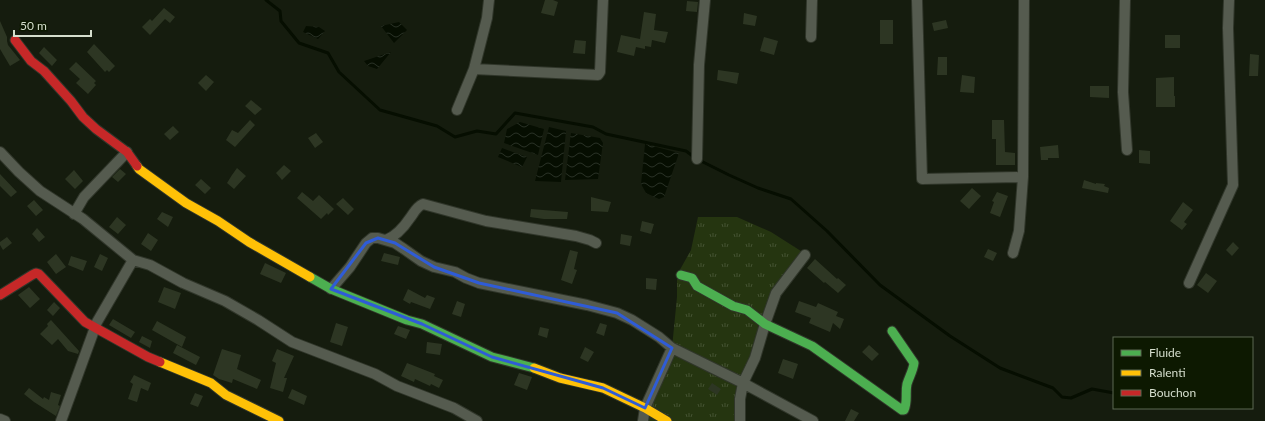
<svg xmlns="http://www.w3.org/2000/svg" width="1265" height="421" font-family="Lato,sans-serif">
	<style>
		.grass { fill: url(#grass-tufts) }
		.water { fill: url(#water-waves) }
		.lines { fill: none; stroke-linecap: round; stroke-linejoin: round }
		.stream { stroke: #060e01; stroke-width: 3 }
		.building { fill: #2d3623 }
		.street-casing { stroke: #30362a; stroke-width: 12 }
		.fast-casing { stroke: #30362a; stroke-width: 11 }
		.slow-casing { stroke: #30362a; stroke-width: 11 }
		.jam-casing { stroke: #30362a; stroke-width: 11 }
		.street { stroke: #555b4f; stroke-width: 10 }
		.fast { stroke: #4caf50; stroke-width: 9 }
		.slow { stroke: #ffc107; stroke-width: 9 }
		.jam { stroke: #c62828; stroke-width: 9 }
		.marked { fill: none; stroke: #2f5cd7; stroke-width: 3; stroke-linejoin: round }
	</style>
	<defs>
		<pattern id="grass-tufts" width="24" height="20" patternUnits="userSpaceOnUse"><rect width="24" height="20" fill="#253510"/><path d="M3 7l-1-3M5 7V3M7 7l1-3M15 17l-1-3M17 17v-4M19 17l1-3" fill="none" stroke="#445232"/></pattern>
		<pattern id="water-waves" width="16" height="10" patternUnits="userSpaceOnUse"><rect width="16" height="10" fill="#060e01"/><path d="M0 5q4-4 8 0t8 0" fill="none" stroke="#293125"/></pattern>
	</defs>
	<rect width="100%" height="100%" fill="#151c0e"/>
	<path class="grass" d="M698 217H737L771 232 804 253 771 301 737 421H643L672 348 677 297V275L691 250Z"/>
	<path class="water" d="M399 22 407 30 394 43 381 26Z
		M306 26 319 27 325 31 318 39 303 32Z
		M391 52 377 69 368 66 364 61Z
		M520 122 544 129 538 155 504 143 507 129Z
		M549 127 566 131 561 182 535 181Z
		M571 133 600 138 603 143 598 179 565 180Z
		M645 144 679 153 664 197 659 199 646 193 641 184Z
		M502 148 527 157 522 167 498 157Z"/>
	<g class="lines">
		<path class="stream" d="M266 0 280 11 281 21 299 43 328 53 339 72 380 110 437 126 455 137 477 131 496 134 515 113 593 127 606 134 686 151 694 157
			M699 160 729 175 758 188 791 199 827 231 880 285 950 336 1000 368 1053 388 1062 397 1071 398 1092 389 1114 393"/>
	</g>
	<path class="building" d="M545 0H553L558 2 554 16 541 13Z
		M687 1 698 2 697 12 686 11Z
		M164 8 175 17 170 23 165 19 150 35 142 27 150 19 152 21Z
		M644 12 656 14 654 30 668 32 665 43 652 40 651 47 645 46V49L636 47 634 56 617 52 621 35 640 39Z
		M744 13 757 16 755 26 743 24Z
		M880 20H893V44H880Z
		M946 20 948 28 934 31 932 23Z
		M0 21 7 37V41L8 45 20 60 10 66 0 49Z
		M1165 35H1180V48H1165Z
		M764 37 778 41 774 55 760 51Z
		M575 40 586 41 585 54 573 53Z
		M94 44 115 66 109 72 107 70 105 72 87 52Z
		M44 47 57 60 52 66 39 53Z
		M1250 54 1259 55 1258 76H1249Z
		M938 57H947V75H937Z
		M76 62 96 81 94 83 96 85 88 94 76 83 80 79 69 69Z
		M718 70 739 73 737 84 717 80Z
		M206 75 214 82 206 91 198 83Z
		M962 75 975 77 974 93 960 92Z
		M1174 77V96H1175V107H1156V78Z
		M1090 86H1109V98L1090 97Z
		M251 100 262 109 255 115 245 106Z
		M250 120 255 125 235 147 226 140 232 130 238 133Z
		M992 120H1004L1005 152 1015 153V165H996V139H992Z
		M173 126 179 132 170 140 164 134Z
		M316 133 323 142 315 148 308 138Z
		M1058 145 1059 158H1048V160H1041L1040 147Z
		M1139 150 1150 151V164L1139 163Z
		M284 165 291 171 282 180 276 173Z
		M237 168 246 176 234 189 227 183 232 175Z
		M120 169 126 174 118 182 112 177Z
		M74 170 83 181 75 189 65 179Z
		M0 174 17 192 11 197 0 186Z
		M201 179 211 188 205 194 195 185Z
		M1084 180 1096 184V183L1105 184 1104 186 1109 188 1108 193 1082 188Z
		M972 188 981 196 969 209 960 201Z
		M302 192 313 201 319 195 334 209 328 215 327 213 321 219 297 198Z
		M997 192 1008 196 1000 217 990 213 994 202 992 201Z
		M591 197 611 202 608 212 591 211Z
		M343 198 354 209 348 215 336 204Z
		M34 200 43 210 36 216 27 206Z
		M1183 202 1193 210 1184 222 1187 224 1182 230 1170 221Z
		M531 209 568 212 567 219H544L530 217Z
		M162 212 173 217 168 227 157 219Z
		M117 217 126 225 118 234 109 227Z
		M642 221 654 224 651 234 640 231Z
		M37 228 45 237 39 242 32 234Z
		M148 233 158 240 151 251 141 244Z
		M621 234 632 236 630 246 620 244Z
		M7 237 12 243 3 250 0 245V242Z
		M1233 242 1239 248 1232 256 1226 250Z
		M988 249 997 253 993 261 984 257Z
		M570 250 578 252 574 269 577 270 572 284 561 280Z
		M384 253 400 257 398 265 381 261Z
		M56 254 66 267 56 274 47 262Z
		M100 254 108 258 102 271 94 267Z
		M71 256 87 261 83 271 68 265Z
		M815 259 837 279 838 278 846 285 838 293 825 282 824 283 807 268Z
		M265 263 286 273 281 283 260 274Z
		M1206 273 1217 281 1208 293 1197 285Z
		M646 278 657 279 656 290 646 289Z
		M29 287 40 299 30 308 18 295Z
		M164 287 181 293 175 309 158 302Z
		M408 289 425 298 427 295 435 298 430 309 411 302 410 304 403 300Z
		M457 301 465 304 461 317 452 314Z
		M799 301 816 307 818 303 838 312 836 316 844 319 840 329 833 323 830 332 809 323 811 318 795 312Z
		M54 302 60 308 53 316 47 310Z
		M113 319 135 332 131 338 109 325Z
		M51 320 79 351 78 354 68 351 58 339 52 345 40 334 48 326 47 324Z
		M157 321 186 337 182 347 152 330Z
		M336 323 348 327 342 346 330 342Z
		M600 323 607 325 604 336 596 333Z
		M398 326 410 330 406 339 394 334Z
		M540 327 549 329 547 338 538 335Z
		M142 336 152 341 150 348 139 342Z
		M427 342 442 344 440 355 426 353Z
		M177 345 200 357 196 365 173 353Z
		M869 345 879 354 872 361 862 352Z
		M585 347 594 352 588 362 580 358Z
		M222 349 241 355 237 369 261 380 257 389 233 379 232 383 219 379 213 375Z
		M277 349 294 356 284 378H287L283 392 270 388 276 363 272 361Z
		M783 359 798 364 793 379 778 373Z
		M407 363 435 374 434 376 443 380 439 388 431 384 430 386 415 379 414 382 401 376Z
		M519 373 532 377 527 390 514 385Z
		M134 375 151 383 148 391 141 388 137 402 128 399 133 384 130 382Z
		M712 383 721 389 717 395 708 389Z
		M29 388 43 399 44 397 49 400 51 392 61 395 58 405 60 406 56 416 34 402 24 394Z
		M292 389 307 396 304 405 288 398Z
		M195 393 203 396 198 407 190 404Z
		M851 409 859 413 854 421H845Z"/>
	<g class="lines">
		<g class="street-casing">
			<path id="street" d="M917 0 922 179 1023 177
				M1125 0 1123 92 1127 150
				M811 37 812 0
				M474 69 598 75 600 72 603 0
				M457 110 474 69 487 18 489 0
				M0 152 19 172 40 191 83 219 133 260 150 265 183 283 225 301 258 320 292 342 375 374 397 386 454 408 477 421
				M697 159 699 65 705 0
				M74 214 84 197 127 152
				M386 240C396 236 404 227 410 218 414 213 416 207 423 204L486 221 576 236 590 240 596 243
				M1013 253 1019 231 1023 177 1024 0
				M1189 283 1233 185 1228 28 1229 0
				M331 289 350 267 366 243 372 238H378L395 243 404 249 421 261 434 267 455 272 466 278 479 283 587 305 617 313 632 320 659 337 672 348 743 383 813 421
				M0 419 5 421
				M61 421 97 322 133 260
				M643 421 645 408 672 348
				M740 421V399L743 383 755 358 765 324 776 293 805 255"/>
		</g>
		<g class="fast-casing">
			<path id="fast" d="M681 275 692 278 697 286 733 306 747 310 765 324 812 346 902 410H904C908 402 905 393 907 384 909 377 913 371 914 363L892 331
				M310 277 331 289 407 320 422 324 492 357 534 368"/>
		</g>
		<g class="slow-casing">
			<path id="slow" d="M137 166 139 169 186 203 218 221 249 242 310 277
				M160 362 211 383 226 395 279 421
				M534 368 560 378 603 388 645 408 667 421"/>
		</g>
		<g class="jam-casing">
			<path id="jam" d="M15 40 31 61 44 71 71 101 83 117 96 129 127 152 137 166
				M0 295 32 275 36 273 39 274 85 322 148 357 160 362"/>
		</g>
		<use href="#street" class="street"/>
		<use href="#fast" class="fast"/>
		<use href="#slow" class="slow"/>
		<use href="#jam" class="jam"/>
	</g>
	<path class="marked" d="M378 238 395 243 434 267 479 283 617 313 672 348 645 408 603 388 492 357 422 324 331 289 366 243Z"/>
	<rect x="1113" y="337" width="140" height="72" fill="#0d1901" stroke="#5d6853"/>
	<rect x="1121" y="350" width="20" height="6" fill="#4caf50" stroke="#5d6853"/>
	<text x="1149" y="357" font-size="12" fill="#d5decd">Fluide</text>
	<rect x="1121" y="370" width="20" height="6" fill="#ffc107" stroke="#5d6853"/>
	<text x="1149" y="377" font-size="12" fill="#d5decd">Ralenti</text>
	<rect x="1121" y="390" width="20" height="6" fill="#c62828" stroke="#5d6853"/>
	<text x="1149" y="397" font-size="12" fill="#d5decd">Bouchon</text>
	<path d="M14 30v6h77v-6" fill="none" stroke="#d5decd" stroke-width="2"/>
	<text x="20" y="30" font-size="12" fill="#d5decd" stroke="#0d1901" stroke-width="3" paint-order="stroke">50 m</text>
</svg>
